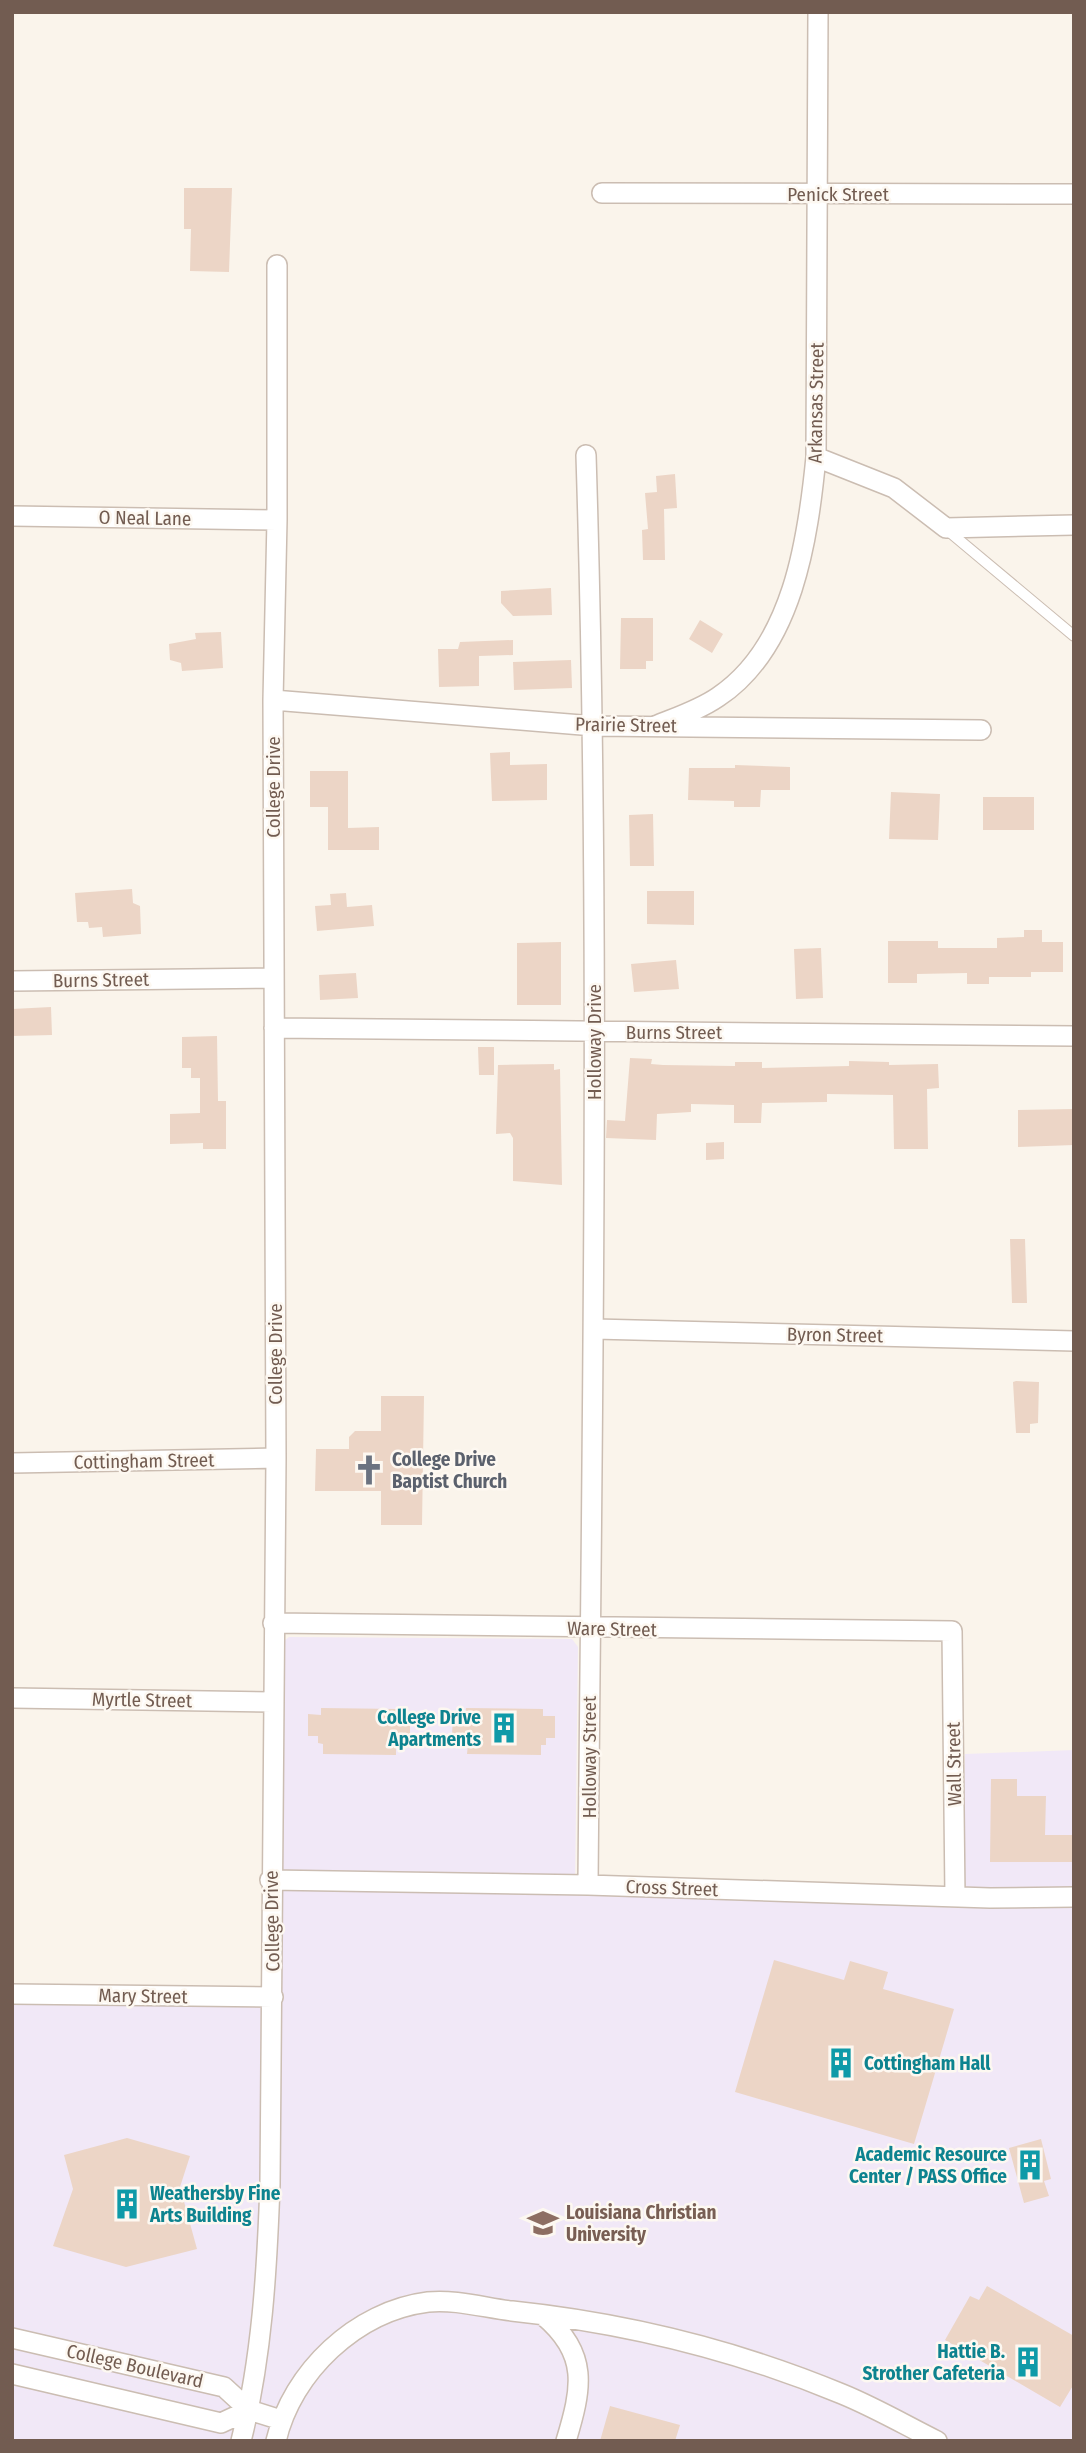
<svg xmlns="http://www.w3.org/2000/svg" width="1086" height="2453" font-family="'Fira Sans Condensed',sans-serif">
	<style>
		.education { fill: #f1e8f7 }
		.building { fill: #ecd5c6 }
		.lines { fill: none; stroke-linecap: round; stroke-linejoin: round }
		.service-casing { stroke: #cbbdb2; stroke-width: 12 }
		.minor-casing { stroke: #cbbdb2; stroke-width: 22 }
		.service { stroke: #fff; stroke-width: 10 }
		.minor { stroke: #fff; stroke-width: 19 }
		.labels { text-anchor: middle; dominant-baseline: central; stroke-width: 5; stroke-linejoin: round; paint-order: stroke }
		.street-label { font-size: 19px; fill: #725c51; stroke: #fdf8f1 }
		.worship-label { font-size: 19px; font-weight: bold; fill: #5b616d; stroke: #fdf8f1; text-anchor: start }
		.culture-label { font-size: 19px; font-weight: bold; fill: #0d838f; stroke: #fdf8f1; text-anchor: end }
		.education-label { font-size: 19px; font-weight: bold; fill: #785e54; stroke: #fdf8f1; text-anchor: start }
	</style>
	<rect width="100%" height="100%" fill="#faf4eb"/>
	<path class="education" d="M289 1637 572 1639 578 1647 575 1889 963 1899 965 1754 1074 1750V2441H12V1993L281 2005 283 1642Z"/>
	<path class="building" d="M184 188H232L229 272 190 271 191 229H184Z
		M675 474 677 508 664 509 665 560H643L642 530 648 529 645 493 657 492 656 476Z
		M551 588 552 615 513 616 501 603V591Z
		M621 618H653V661H646V669H620Z
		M700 620 723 634 712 653 689 639Z
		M221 632 223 668 182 671 181 663 170 660 169 644 196 639 195 633Z
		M513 640V655L479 656V686L439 687 438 649H458L460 642Z
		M571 660 572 688 514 690 513 662Z
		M510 752V765L547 764V800L492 801 490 753Z
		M735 765 790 767V790H761L760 807H734V801L688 800 689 768H735Z
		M310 771H348V828L379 827V850H328V807H310Z
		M891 792 940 794 938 840 889 839Z
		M983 797H1034V830H983Z
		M653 814 654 866H630L629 815Z
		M132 889 133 903 140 906 141 934 103 937 102 927 89 928 88 922H77L75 893Z
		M647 891H694V925L647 924Z
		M346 893 347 907 372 905 374 926 317 931 315 906 331 905 330 894Z
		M1024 930H1042V942H1063V972H1031V977H989V984H967V973L917 974V983H888V941H938V948H997V938L1024 937Z
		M561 942V1005H517V943Z
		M821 948 823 998 796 999 794 949Z
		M676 960 679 989 634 992 631 964Z
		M356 973 358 998 320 1000 319 975Z
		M51 1007 52 1035 12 1036V1009Z
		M217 1036 218 1101H226V1149H203V1143L170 1144V1114L200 1113V1078H191V1068H182V1037Z
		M478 1047H494V1075H479Z
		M630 1058 652 1059 651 1064 663 1065 735 1066V1062H762V1068L849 1066V1061L889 1062V1065L938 1064 939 1088 927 1089 928 1149H894L893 1095 827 1094V1102L762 1103 761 1123H734V1105L691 1104V1112L657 1114 656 1140 606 1138 607 1120 625 1121Z
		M554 1064V1070L560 1069 562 1185 513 1181V1138L510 1133 496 1134 498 1065Z
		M1074 1109V1145L1018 1147V1110Z
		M724 1142V1159L706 1160V1143Z
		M1010 1239H1025L1027 1303H1012Z
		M1016 1381 1039 1382 1038 1423 1030 1424V1433H1016L1013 1382Z
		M381 1396H424L422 1525H381V1491H315L316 1449H349V1437L355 1431H381Z
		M321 1708 398 1709V1716H410V1738H402L401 1745H396V1755L323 1754V1744L318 1743V1736H308V1714L321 1715Z
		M466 1708 543 1709V1716H555V1738H546V1745H541V1755L467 1754 468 1744H462L463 1736H452L453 1714 465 1715Z
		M991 1779H1017V1796H1046L1045 1835H1074V1862H990Z
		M774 1960 844 1980 850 1961 888 1972 883 1989 954 2009 914 2144 735 2092Z
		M127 2138 190 2156 180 2187 197 2249 126 2267 53 2246 73 2189 64 2155Z
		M1041 2139 1051 2179 1044 2181 1049 2196 1024 2203 1009 2148Z
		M987 2286 1074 2336V2384L1060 2407 945 2340 970 2296 979 2300Z
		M610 2406 680 2425 675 2441H600Z"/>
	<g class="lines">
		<g class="service-casing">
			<path id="service" d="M946 529 1074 636"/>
		</g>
		<g class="minor-casing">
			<path id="minor" d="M602 193 1074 194
				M586 455C601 932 592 1408 588 1885
				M816 457 894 488 946 528 1074 525
				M12 516 277 520
				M273 700 594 726 981 730
				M655 726C677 717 699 710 718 697 793 647 808 539 816 457L818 12
				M12 981 274 978
				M274 1028 1074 1036
				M595 1329 1074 1341
				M12 1463 276 1458
				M273 1623 952 1631 955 1897
				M12 1698 272 1702
				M270 1880 588 1885 990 1898 1074 1897
				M12 1994 273 1997
				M544 2316C589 2354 582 2388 566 2441
				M12 2338 224 2387 249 2410 281 2420
				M12 2374 221 2423 249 2410
				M241 2441C262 2358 267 2270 270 2184L276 1458 273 700 277 520V265
				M276 2441C292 2372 356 2311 428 2302 455 2299 486 2308 512 2311 626 2323 736 2350 842 2394 874 2407 905 2425 937 2441"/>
		</g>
		<use href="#service" class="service"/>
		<use href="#minor" class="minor"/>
	</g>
	<defs>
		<g id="church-bare" transform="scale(2.415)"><path d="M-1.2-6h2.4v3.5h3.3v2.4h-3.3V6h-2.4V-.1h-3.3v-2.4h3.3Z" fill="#6b7280" stroke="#fdf8f1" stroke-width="2.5" paint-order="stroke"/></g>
		<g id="building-bare" transform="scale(2.415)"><path d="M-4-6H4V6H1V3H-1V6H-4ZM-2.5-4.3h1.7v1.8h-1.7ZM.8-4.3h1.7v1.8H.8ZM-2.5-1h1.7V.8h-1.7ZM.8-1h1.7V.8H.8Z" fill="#0f9aa8" stroke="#fdf8f1" stroke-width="2.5" paint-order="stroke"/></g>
		<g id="university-bare" transform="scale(2.415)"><path d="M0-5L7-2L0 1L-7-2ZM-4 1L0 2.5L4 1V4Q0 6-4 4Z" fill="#8d6e63" stroke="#fdf8f1" stroke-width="2.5" paint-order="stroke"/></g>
	</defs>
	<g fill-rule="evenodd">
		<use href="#church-bare" x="369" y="1470"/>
		<use href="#building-bare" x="504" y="1728"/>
		<use href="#building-bare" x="841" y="2063"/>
		<use href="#building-bare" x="1030" y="2165"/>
		<use href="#building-bare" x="127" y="2204"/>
		<use href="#university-bare" x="543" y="2223"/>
		<use href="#building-bare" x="1028" y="2362"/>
	</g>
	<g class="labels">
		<g class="street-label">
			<text x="838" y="194">Penick Street</text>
			<text transform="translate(816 403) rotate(-89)">Arkansas Street</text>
			<text transform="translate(145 518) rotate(1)">O Neal Lane</text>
			<text transform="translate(626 725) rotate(1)">Prairie Street</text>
			<text transform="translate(273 787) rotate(-90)">College Drive</text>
			<text transform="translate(101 980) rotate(-1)">Burns Street</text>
			<text x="674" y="1032">Burns Street</text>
			<text transform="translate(594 1042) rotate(-90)">Holloway Drive</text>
			<text transform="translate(835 1335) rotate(1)">Byron Street</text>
			<text transform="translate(275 1354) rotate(-90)">College Drive</text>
			<text transform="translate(144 1461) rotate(-1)">Cottingham Street</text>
			<text transform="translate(612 1629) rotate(1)">Ware Street</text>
			<text transform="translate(142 1700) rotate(1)">Myrtle Street</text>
			<text transform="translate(589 1757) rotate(-90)">Holloway Street</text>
			<text transform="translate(954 1764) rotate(-91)">Wall Street</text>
			<text transform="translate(672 1888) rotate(2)">Cross Street</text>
			<text transform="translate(272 1921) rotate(-91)">College Drive</text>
			<text transform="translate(143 1996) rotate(1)">Mary Street</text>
			<text transform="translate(135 2366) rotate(13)">College Boulevard</text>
		</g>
		<g class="worship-label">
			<text x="392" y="1459">College Drive<tspan x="392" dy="22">Baptist Church</tspan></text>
		</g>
		<g class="culture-label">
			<text x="481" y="1717">College Drive<tspan x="481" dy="22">Apartments</tspan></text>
			<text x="864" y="2063" text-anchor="start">Cottingham Hall</text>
			<text x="1007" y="2154">Academic Resource<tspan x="1007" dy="22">Center / PASS Office</tspan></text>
			<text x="150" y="2193" text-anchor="start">Weathersby Fine<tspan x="150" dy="22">Arts Building</tspan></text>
			<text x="1005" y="2351">Hattie B.<tspan x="1005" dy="22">Strother Cafeteria</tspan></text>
		</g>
		<g class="education-label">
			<text x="566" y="2212">Louisiana Christian<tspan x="566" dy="22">University</tspan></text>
		</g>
	</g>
	<rect width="1086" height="2453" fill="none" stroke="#725c51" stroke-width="28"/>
</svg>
